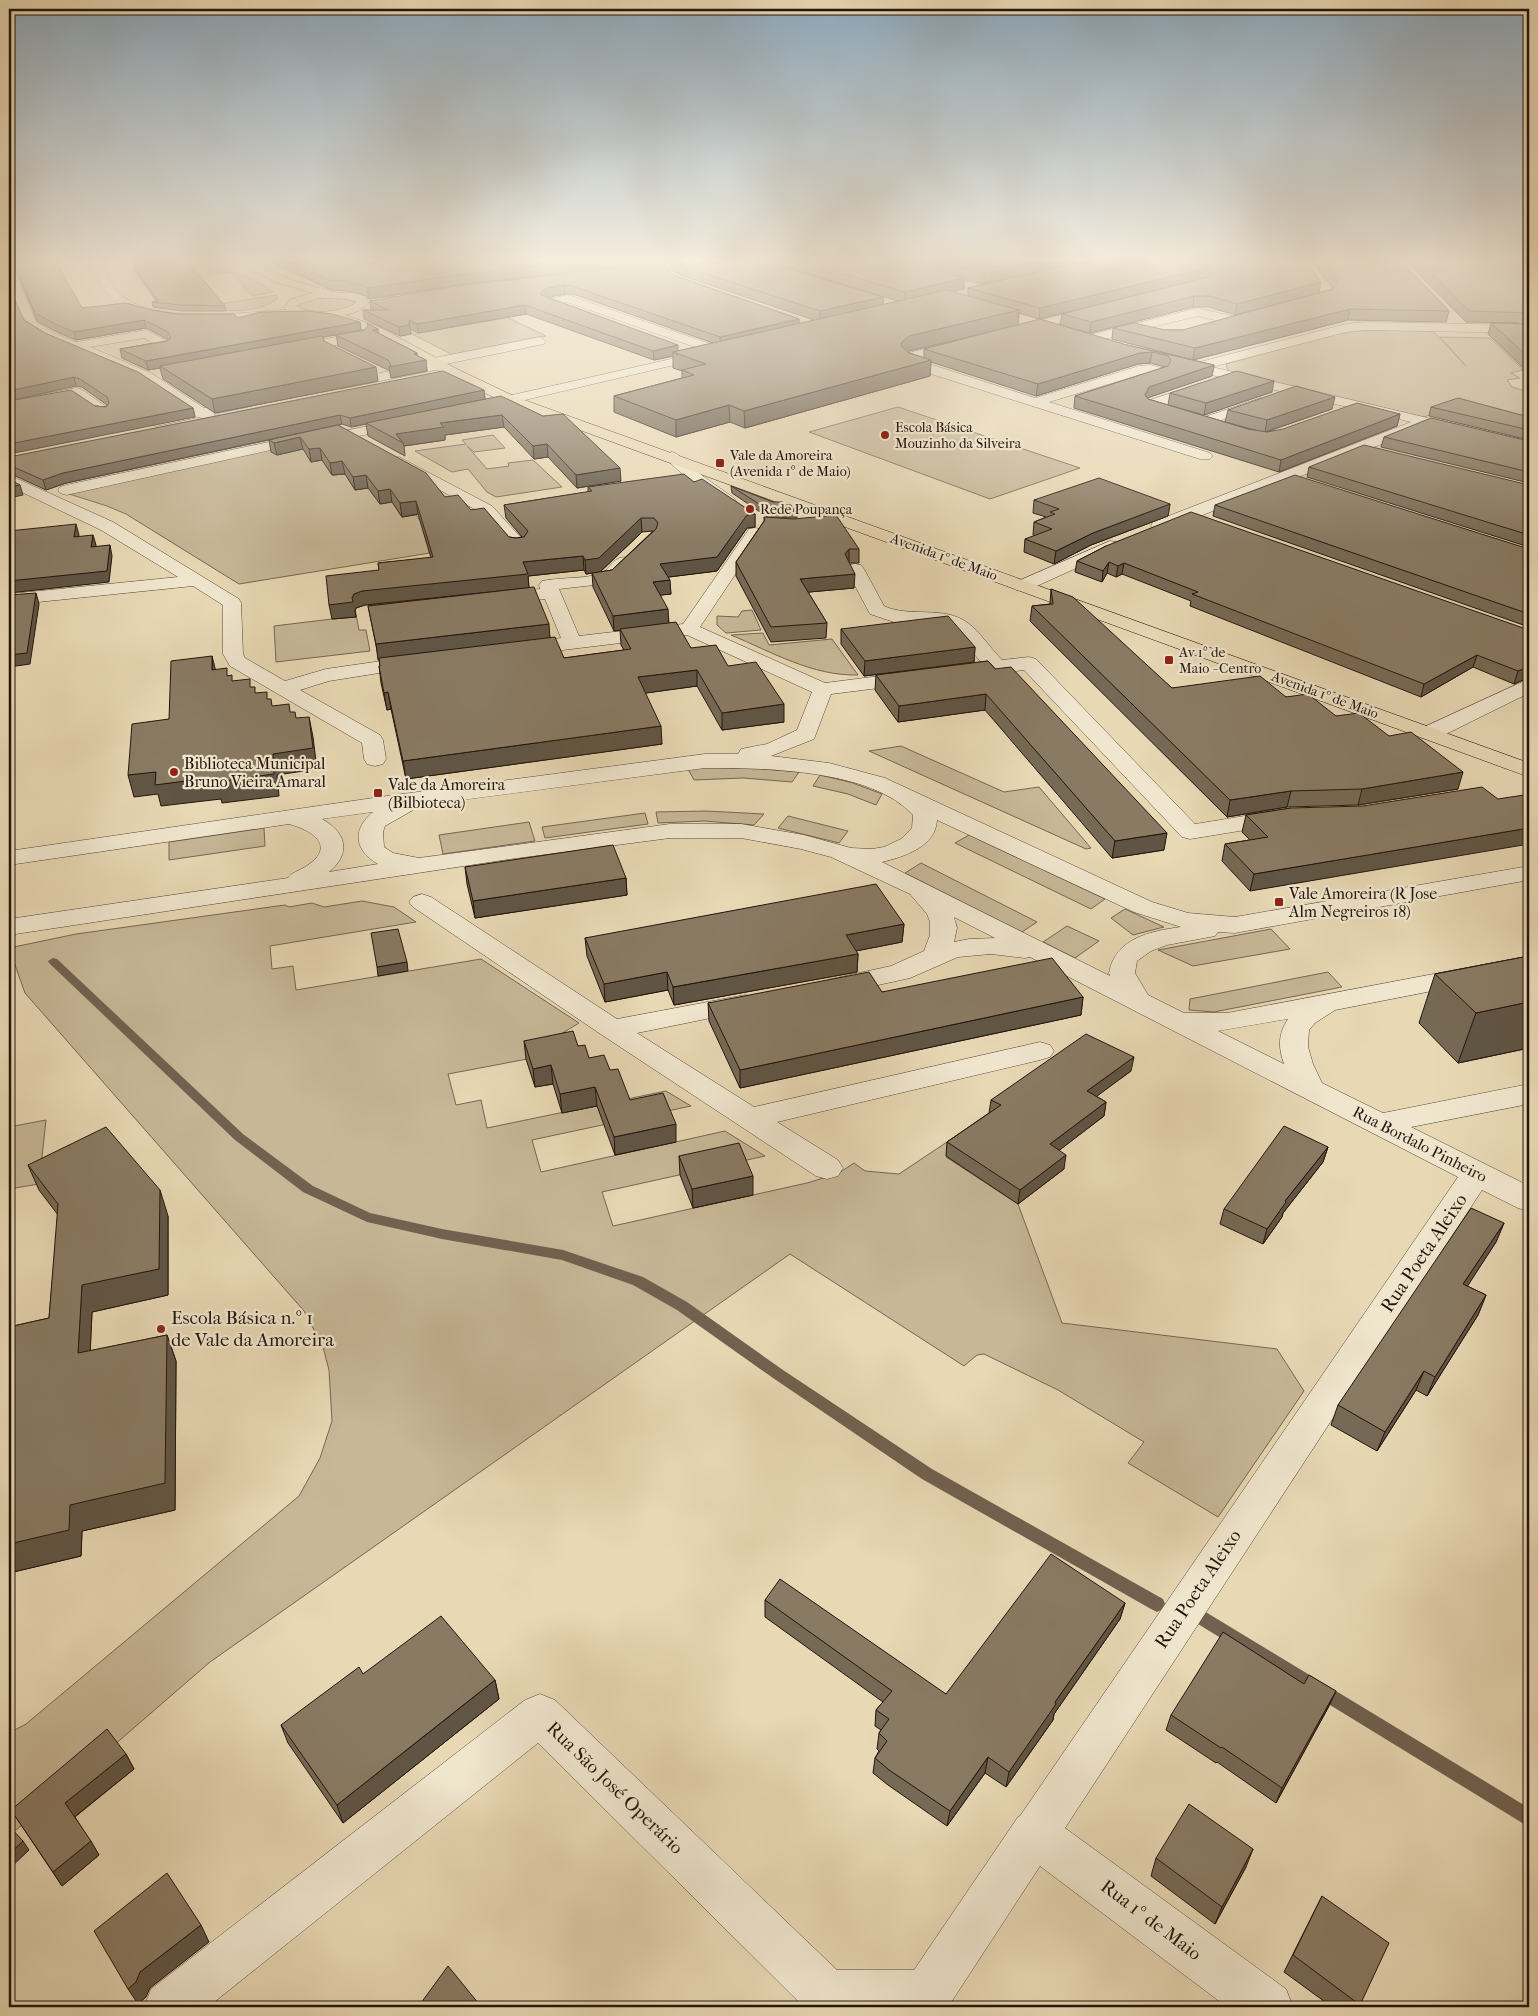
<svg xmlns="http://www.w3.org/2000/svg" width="1538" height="2016" font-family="'IM FELL French Canon',serif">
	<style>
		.green { fill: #c7b797; stroke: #756652 }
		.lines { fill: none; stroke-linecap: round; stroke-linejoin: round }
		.stream { fill: #71614f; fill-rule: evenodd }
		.minor-casing { stroke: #544536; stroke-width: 1 }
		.major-casing { stroke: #23140c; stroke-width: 1 }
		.minor { fill: #f0e6ce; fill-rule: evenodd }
		.major { fill: #e8d8b4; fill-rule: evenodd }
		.wall { fill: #766955; stroke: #23140c; fill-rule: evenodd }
		.shaded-wall { fill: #605545; stroke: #23140c }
		.building { fill: #897a63; stroke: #23140c }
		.poi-dot { fill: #8f2418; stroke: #f0e6ce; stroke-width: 2 }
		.labels { text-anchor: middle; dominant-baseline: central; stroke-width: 4.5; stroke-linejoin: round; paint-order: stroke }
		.far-poi-label { font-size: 14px; fill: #23140c; stroke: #f0e6ce; text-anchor: start }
		.far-street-label { font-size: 14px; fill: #23140c; stroke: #f0e6ce }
		.poi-label { font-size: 16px; fill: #23140c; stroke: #f0e6ce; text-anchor: start }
		.street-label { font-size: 16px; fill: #23140c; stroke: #f0e6ce }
		.near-street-label { font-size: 19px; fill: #23140c; stroke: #f0e6ce }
		.near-poi-label { font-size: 19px; fill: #23140c; stroke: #f0e6ce; text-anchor: start }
	</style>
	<rect width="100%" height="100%" fill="#e8d8b4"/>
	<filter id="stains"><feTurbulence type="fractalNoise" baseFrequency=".004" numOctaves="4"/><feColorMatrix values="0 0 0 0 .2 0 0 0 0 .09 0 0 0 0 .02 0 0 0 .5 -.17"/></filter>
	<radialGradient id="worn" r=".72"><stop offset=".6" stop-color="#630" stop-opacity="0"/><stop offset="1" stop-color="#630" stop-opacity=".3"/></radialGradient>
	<path class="green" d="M201 262C210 262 215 266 223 269 241 275 257 280 273 292L252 296 231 272 211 274Z
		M277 295V299C257 314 223 312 201 307Z
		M324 297H341L355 302C347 314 311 314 299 307L302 302Z
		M467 298 546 336 453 355 377 316Z
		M1370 329H1410L1434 332 1466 366 1440 337 1490 338 1523 370 1511 373 1520 378 1507 380 1512 387 1529 392V426L1456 406 1424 417 1228 371 1226 364 1325 336Z
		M898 407 1080 468 990 499 809 432Z
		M493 435 505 448 474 452 467 446 487 469 509 466 508 463 533 460 562 487 496 497 487 492 468 469 452 472 415 451 466 444 462 440Z
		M297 441 322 460 332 475 345 474 355 489 368 488 392 502 402 517 416 515 442 551 239 584 126 514 107 506 66 493Z
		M355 609 359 630H366L370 651 276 662 274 626 332 619Z
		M752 610 761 630 726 633 717 625V616L738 617 742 611Z
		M763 633 769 645 832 639 858 675C812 676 772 652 731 635Z
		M901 746 1004 792 1039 787 1091 848 1086 849 869 751Z
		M714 767H741L799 772 792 782 743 778 694 780 688 769Z
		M820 775 853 783 882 794 876 805 848 794 813 786Z
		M706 811 764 814 754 825 704 821 658 823 656 812Z
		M645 813 648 824 545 838 542 827Z
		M788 816 848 831 839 843 778 828Z
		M529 822 535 841 443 854 439 835Z
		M264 828 265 846 169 860V842Z
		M969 835 1105 899 1091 909 955 843Z
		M921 863 1037 922 1022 932 905 873Z
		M362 901 394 907 416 922 270 946 272 969 293 966 296 990 481 959 579 1023 556 1037 575 1050 448 1074 456 1105 481 1100 487 1128 666 1091 691 1106 532 1140 541 1172 725 1131 765 1156 602 1192 613 1226 807 1183 839 1173 854 1163 865 1171 899 1174 989 1114 946 1157 1018 1204 1062 1323 1277 1349 1304 1391 1218 1517 1128 1463 1144 1442 1058 1390 984 1354 977 1355 964 1366 790 1254 210 1662 9 1836V1733L26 1724 299 1496 320 1458 332 1421 329 1370 323 1347 304 1311 25 993 9 948 76 934 285 905 289 907 312 903 324 907Z
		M1125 909 1164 927 1133 935 1111 918Z
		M1067 926 1099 941 1075 958 1043 942Z
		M1271 929 1290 949 1193 966 1158 950Z
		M1328 972 1342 987 1214 1012 1189 1010 1190 999Z
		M46 1120 39 1184 9 1189V1127Z"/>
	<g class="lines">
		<path class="stream" d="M53 958 57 959 243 1134 313 1186 370 1213 442 1229 563 1250 643 1277 687 1302 783 1370 932 1469 1163 1599 1165 1604 1163 1609 1157 1612 1151 1609 922 1479 773 1378 677 1310 633 1285 562 1260 442 1239 367 1222 303 1192 235 1140 49 963 48 961Z
			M1204 1611 1529 1808V1827L1198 1624 1196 1619 1198 1614Z"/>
		<g class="minor-casing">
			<path id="minor" d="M89 260H99C106 272 111 287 122 296 159 325 248 312 293 309L299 313 293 317C244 319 157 332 116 302 102 292 96 274 89 260Z
				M873 260H890L990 288 992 290 986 293 982 292 874 262Z
				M1298 260H1309L1334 295 1332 297 1298 308 1294 306 1292 304 1294 302 1321 293Z
				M9 270 15 273 36 322 56 334 76 342 146 330 169 342 171 345 169 348 133 355 128 354 127 351 128 348 153 343 144 338 90 347 151 373 204 408 247 399 254 403 252 406 214 414 217 418 215 421 210 422 199 417 157 426 152 425 150 422 152 419 190 411 141 379 48 340 27 327 9 286Z
				M458 287 464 290 462 292 348 299 342 296 348 293Z
				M568 295 725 349 726 352 720 356 717 355 482 410 477 409 475 406 477 403 706 351 567 302 562 303 580 309 582 312 580 315H572L545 304 543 302 545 300Z
				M1096 306 1100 307 1102 310 1100 313 1014 335 1008 331 1010 328Z
				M1198 308 1240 318 1242 321 1236 325 1198 316 1148 328 1154 332 1148 336 1133 332 1089 343 1083 339 1085 336Z
				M1367 322 1529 325V333L1367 330 1346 332 1212 367 1529 442V450L1424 425 1422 428 1165 530H1153L1151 526 1153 522 1411 422 1173 366 1171 363 1173 360 1178 359 1196 363 1346 324Z
				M362 332 366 333 368 336 366 339 290 354 284 350 290 346Z
				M540 337 546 341 544 344 446 364 445 368 440 369 341 389 334 385 341 381 428 363 429 359 434 358Z
				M960 340 964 341 966 344 964 347 917 360 1035 398 1139 366 1150 365 1166 369 1168 372 1166 375 1136 386 1131 387 1124 383 1126 380 1145 373 1049 402 1210 453 1213 456 1210 459H1200L909 367 901 360 909 353Z
				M1205 382 1210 383 1212 386 1210 389 1161 406 1184 412 1186 415 1184 418 1179 419 1149 411 1145 404 1147 401Z
				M76 388 81 389 108 408 110 411 108 414H98L74 397 9 409V401Z
				M1261 398 1266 399 1268 402 1266 405 1204 426 1199 425 1197 422 1199 419Z
				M403 419 408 420 410 423 408 426 349 438 344 437 342 434 344 431Z
				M307 434 312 435 314 438 312 441 66 495 60 493 58 490 60 487 66 485Z
				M672 452 677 454 704 477 734 498 736 501 734 504H722L692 483 664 457 667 454Z
				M399 457 492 506 524 541 527 545 524 549 518 550 512 549 480 512 394 465 391 462 394 459Z
				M9 475 113 522 239 599 241 603 243 654 245 658 285 681 326 669 416 656 423 658 426 662 423 666 329 681 300 690 380 735 383 740 386 759 383 764 375 766 367 764 364 759 362 743 230 666 223 654V605L193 586 9 605V594L178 577 101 530 9 486Z
				M755 528 761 529 763 533 700 627 825 683 911 672 918 674 921 678 918 682 911 684 831 694 814 739 771 756 829 763 885 778 1152 902 1188 913 1235 917 1529 866V880L1235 933 1218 932 1215 936 1167 945 1151 951 1137 961 1135 973 1148 995 1184 1013H1227L1529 956V972L1335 1010 1315 1023 1309 1030 1308 1047 1313 1064 1322 1083 1383 1113 1529 1084V1104L1411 1127 1529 1186V1211L1518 1208 1482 1190 1065 1828 1286 1989 1293 2007H1227L1040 1866 948 2007H804L538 1743 208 2007H144L151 1989 525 1700 540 1694 555 1700 837 1970H914L1018 1817 1020 1816 1458 1177 1030 957 1025 958 991 954 958 957 910 978 837 994 827 992 823 986 827 980 891 966 924 951 930 935V922L927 914 910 894 831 857 801 849 741 838H670L510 859 9 935V919L288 878C292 872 299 871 305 867 337 847 314 831 289 824L9 865V851L380 797 705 754H738L741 749 767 744 797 730 812 692 687 635 521 655 514 653 511 649 514 645 561 638 545 599 498 605 492 603 489 599 492 595 498 593 540 589 539 585 542 581 548 580C561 578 589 578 600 574 612 569 613 554 629 558L632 562 612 583 559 589 579 636 683 624 749 529ZM705 768C765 768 871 769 913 815L912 828 901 839 884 847 872 849 851 848 804 835 741 824H670L419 858 393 853 384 847 383 832 385 826 413 810 416 806ZM373 812C351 830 355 851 378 864L329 872C352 853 346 832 322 819ZM937 820 1134 912 1181 927C1151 931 1115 938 1109 973L1110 976 882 862C903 857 936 847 937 820ZM954 917 995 938 969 939 954 942 957 928ZM1288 1019C1278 1034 1278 1047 1284 1064L1218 1031Z
				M1110 541 1116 542 1119 546 1116 550 1028 590 1022 591 1016 590 1013 586 1016 582Z
				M855 564 861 565 864 569 884 606C910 618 944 605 968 623 980 632 991 649 1002 660L1029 657 1036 659 1195 824 1282 810 1290 812 1294 817 1290 822 1282 824 1190 839 1182 837 1024 670 956 678 949 676 946 672 949 668 982 663 954 631 944 626 897 623 870 614 846 569 849 565Z
				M1529 679V693L1438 738 1430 739 1422 738 1419 733 1422 728Z
				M422 894 431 897 617 1019 745 995 755 997 759 1003 755 1009 637 1033 754 1107 1040 1042 1050 1045 1054 1051 1050 1057 1040 1060 777 1122 838 1160 843 1168 838 1176 827 1179 816 1176 602 1035 413 907 409 902 413 897Z"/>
		</g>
		<g class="major-casing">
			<path id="major" d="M231 260H245L294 281 328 290 330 292 348 293 366 298 369 303C363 310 354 313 345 315L379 327 457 369 516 397 1529 763V777L506 403 447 375 370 332 340 321 291 313 283 307 291 299 313 293 275 282ZM320 298 347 299 357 302C342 313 312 315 296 306L299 304Z"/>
		</g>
		<use href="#minor" class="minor"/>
		<use href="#major" class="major"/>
	</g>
	<path class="wall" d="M9 260 82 308 152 310 176 314 238 318 360 322 361 330 378 333 417 353V356L426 360 427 371 391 378 390 371 338 346 336 335 323 337 324 341 378 381 215 413 163 379 160 368 148 370 122 358 120 349 167 341 169 340 146 328 76 340 57 332 37 321 17 272 9 268Z
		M130 260H186L225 306 226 311H182L153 307 152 302 156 301 134 270 133 265H134Z
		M267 260H335L349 267 351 266 336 260H1088L984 284 964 279V289L952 292 968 296V288L1090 260H1305L1319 293 1235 315 1209 307H1193L1090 333 1060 325 1062 314 1176 285 1039 319 1019 313 1018 325 909 351 907 352 924 358V349L1127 345 1214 365 1212 376 1147 398 1148 399 1248 429 1259 431 1225 422 1228 410 1332 409 1266 432 1400 414 1397 426 1279 472 1074 408 1075 396 1165 367 1150 363 1138 364 1036 396 931 362 930 376 745 428 730 422 676 437 614 412V396L682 378V371L673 368V356L654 360 526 314 418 333 410 329 411 334 400 336 364 319 363 310H371L370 301 668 262 669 271H668L673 275 799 319V324L814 320 683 276 671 270 670 260 458 285 369 299 366 296 348 291 331 290ZM773 260 780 265 898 301 883 305V297L770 263 768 261ZM565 294H573L713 343 678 351 548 297Z
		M1311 260H1400L1449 311 1446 322 1348 320 1193 360 1112 339 1113 328 1165 330H1183L1333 289Z
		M1405 260H1498L1527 287H1529V367H1522L1488 334 1491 323H1518L1466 322Z
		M1500 260H1529V286Z
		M24 320 45 333 193 408 195 417 95 406 106 407 107 405 82 387 76 386Z
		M484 390 485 399 621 481 577 488 548 457 534 459 504 427 445 435V440L404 446 405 456 368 436 366 424 351 427 342 424 338 425 445 497 471 510 509 537 516 538 522 537 506 518 504 505 588 492V487L694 482 755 514V527L747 528 717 571 668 577 671 594 660 595 669 623 691 648 728 666 784 722 722 730 697 686 645 693 662 744 406 779 391 709 387 710 381 683 379 666H380L379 660 368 606 490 592 365 605 356 608 355 611 356 617 332 619 379 570 378 563 431 558 418 514 402 517 392 502 380 504 368 488 355 490 345 474 332 475 322 460 311 462 303 449 277 455 271 452 269 440 66 483 46 490 9 473V457ZM653 531 612 570 600 572 642 532ZM584 570 586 574 592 573 593 587 614 631 620 630 621 645 624 650 564 658 550 637 529 588 528 576Z
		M1272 392 1204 415 1168 405 1170 393Z
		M1431 407 1529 417V440L1429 416Z
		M1384 437 1529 441V483L1381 447Z
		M1309 467 1529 485V547L1307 477Z
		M731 486 773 502 784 505 797 511V518H778L859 549V563H849L854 588 808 592 827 623 826 638 771 642 736 576V562L764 521V517L769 518 732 493Z
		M1034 500 1170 504 1168 516 1091 545 1054 564 1024 552 1025 539 1035 536 1033 535 1034 522 1046 517 1033 513Z
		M1215 505 1529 549V627L1213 516Z
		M1106 546 1529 630V677L1514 684 1473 667 1421 697 1190 606 1191 601 1122 574 1116 577 1107 573 1102 582 1075 572 1077 561Z
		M1051 589 1172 688 1286 697 1389 736 1458 789 1358 805 1287 807 1227 817 1030 621 1032 606 1050 604Z
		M841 629 975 647 974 662 864 676 841 644Z
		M988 661 1164 850 1112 858 985 710 898 722 875 690 876 675Z
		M1291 808 1250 891 1222 861 1225 844 1250 840 1242 832 1246 815Z
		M465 867 626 878 627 895 475 918 467 884Z
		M904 924 902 942 856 951 858 954 857 972 674 1005 668 990 605 1002 587 956 585 938Z
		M1529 956V1048L1458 1063 1419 1023 1435 974Z
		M882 992 1083 997 1081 1015 740 1088 709 1021 708 1003Z
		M524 1041 578 1046 589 1058 610 1070 630 1100 676 1142 615 1155 597 1106 562 1113 553 1084 535 1087 526 1059Z
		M1131 1071 1096 1096 1106 1102 1104 1116 1059 1150 1064 1169 1018 1204 946 1156 947 1142 989 1113 991 1100Z
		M1328 1147 1323 1162 1283 1213 1282 1217 1263 1244 1220 1224 1224 1209Z
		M679 1156 753 1195 693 1208 680 1175Z
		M28 1165 168 1216V1295L92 1312 90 1351 167 1335 176 1361 175 1510 82 1531 81 1556 9 1573V1327L49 1318 58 1215 39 1190Z
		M1504 1223 1496 1242 1467 1286 1486 1295 1478 1315 1427 1396 1416 1390 1377 1451 1331 1425 1338 1405Z
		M765 1600 946 1694 1125 1603 1120 1619 1054 1714 1053 1720 1006 1787 985 1773 947 1826 888 1785 873 1773 875 1758 879 1751 877 1749 879 1733 881 1730 875 1726 876 1710 883 1702 765 1617Z
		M495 1680 499 1699 343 1823 288 1743 281 1725Z
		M1329 1706 1276 1803 1217 1762 1216 1763 1166 1730 1171 1715Z
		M126 1754 134 1769 75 1817 99 1855 62 1886 11 1810Z
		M1156 1858 1246 1867 1215 1924 1151 1876Z
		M1322 1896 1360 2005 1359 2007H1332L1284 1972Z"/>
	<path class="shaded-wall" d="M350 260H391L351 266Z
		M585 260H672L458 285 369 299 367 288 457 275Z
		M1045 260H1088L984 284 985 274Z
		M668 262 669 271 662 276V267Z
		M1211 267 1210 277 1039 319 1040 308Z
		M964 278V289L904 303 905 292Z
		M1321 282 1319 293 1235 315 1237 304Z
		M564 285 565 294 548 297 542 303 541 292 547 288Z
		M1194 296 1193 307 1090 333 1091 322Z
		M883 297V308L820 322V311Z
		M525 305 526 314 418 333 417 324Z
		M1350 309 1348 320 1193 360 1195 348Z
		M1019 310 1018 325 909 351 900 359 901 343 909 336Z
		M799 319V328L720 346V337Z
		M144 320 146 328 76 340 74 332Z
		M409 320 411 334 400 336 399 327Z
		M360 322 361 330 162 367 160 366V368L148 370 146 361Z
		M378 329 379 340 372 330Z
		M678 345V355L673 352V356L654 360 653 351Z
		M1152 352 1150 363 1138 364 1036 396 1038 384 1140 353Z
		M417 353 418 361 426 360 427 371 391 378 389 367 414 354Z
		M931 360 930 376 745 428 744 411Z
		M1214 365 1212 376 1147 398 1145 395 1149 387Z
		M376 367 378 381 215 413 212 399Z
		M74 377 76 386 9 401V391Z
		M1274 381 1272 392 1204 415 1206 403Z
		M484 390 485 399 351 427 350 418Z
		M1335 397 1332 409 1265 432 1267 420Z
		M729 405 730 422 676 437V420Z
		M193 408 195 417 9 454V444Z
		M1400 414 1397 426 1279 472 1281 460Z
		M340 415 342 424 66 483 46 490 43 480 63 473Z
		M502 415 504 427 445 435V440L404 446 403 443 396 434 440 423Z
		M300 437 303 449 277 455 274 443Z
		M547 444 548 457 534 459 533 446Z
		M320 448 322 460 311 462 309 449Z
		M342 461 345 474 332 475 330 463Z
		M620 468 621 481 577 488 576 475Z
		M366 475 368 488 355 490 353 477Z
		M20 485 23 495 9 498V487Z
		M390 489 392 502 380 504 378 491Z
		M416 501 418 514 402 517 400 503Z
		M1170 504 1168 516 1091 545 1054 564 1056 551 1093 533Z
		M755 514V527L747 528 717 571 661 578 660 564 747 515Z
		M641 518 642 532 600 572 586 574 585 560Z
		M76 524 79 535 77 547 74 537Z
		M93 535 96 545 94 557 91 547Z
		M110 545 112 556 109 582 9 593V581Z
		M849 549V563L845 554Z
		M583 556 584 570 528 576 529 588 365 605 356 608 355 611 356 617 332 619 329 605 352 598 354 594 362 591 523 562Z
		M1109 562 1107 573 1102 582 1103 571Z
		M1124 563 1122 574 1116 577 1118 566Z
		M855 574 854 588 799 593 800 579Z
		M670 580 671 594 653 596V582Z
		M36 593 39 604 30 664 9 667V655Z
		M668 609 669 624 614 631 613 616Z
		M549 624 550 638 378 660 376 644Z
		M975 647 974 662 864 676 865 661Z
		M1477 655 1473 667 1421 697 1424 684Z
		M212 656 217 676 212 670Z
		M1529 667V677L1514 684 1518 671Z
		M697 670V686L639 694 638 677Z
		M388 692 391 709 387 710 384 693Z
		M986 694 985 710 898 722 899 706Z
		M784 704V722L722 730V713Z
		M309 717 313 737 317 769 277 775 279 796 222 803 221 799 161 806 158 794 134 797 128 775 273 754Z
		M661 726 662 744 406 779 403 761Z
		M1463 772 1458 789 1358 805 1362 789Z
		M1291 791 1287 807 1227 817 1230 800Z
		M1529 828V844L1250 891 1254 874Z
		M1167 833 1164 850 1112 858 1115 841Z
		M626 878 627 895 475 918 473 901Z
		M904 924 902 942 845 953 846 935Z
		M858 954 857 972 674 1005 673 987Z
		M407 962 408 971 378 976 377 967Z
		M667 972 668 990 605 1002 604 984Z
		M1083 997 1081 1015 740 1088V1070Z
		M1529 1002V1048L1458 1063 1476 1013Z
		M1134 1057 1131 1071 1085 1105 1087 1091Z
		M551 1065 553 1084 535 1087 533 1069Z
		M595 1087 597 1106 562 1113 560 1094Z
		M1106 1102 1104 1116 1048 1159 1050 1144Z
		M676 1124V1142L615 1155 614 1137Z
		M1328 1147 1323 1162 1283 1213 1282 1217 1263 1244 1267 1229 1285 1201Z
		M1066 1155 1064 1169 1018 1204 1020 1190Z
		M753 1176V1195L693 1208 692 1189Z
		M160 1190 168 1216V1295L92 1312 89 1380 78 1353 82 1285Z
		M1504 1223 1496 1242 1456 1304 1463 1284Z
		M1486 1295 1478 1315 1427 1396 1435 1377Z
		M167 1335 176 1361 175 1510 82 1531 81 1556 9 1573V1544L70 1505Z
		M1424 1371 1416 1390 1377 1451 1385 1432Z
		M1125 1603 1120 1619 1054 1714 1053 1720 1006 1787 1009 1772 1055 1702Z
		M495 1680 499 1699 343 1823 337 1805Z
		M1336 1691 1329 1706 1276 1803 1282 1788Z
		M126 1754 134 1769 73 1818 65 1803Z
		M988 1757 985 1773 947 1826 950 1811Z
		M23 1841 29 1850 9 1869V1854Z
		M91 1841 99 1855 62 1886 53 1872Z
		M1253 1849 1246 1867 1215 1924 1222 1907Z
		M201 1925 209 1942 150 1988 146 1997 138 2004 128 1989 140 1972Z"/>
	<path class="building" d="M9 260H55L82 308 126 303 152 310 176 314H234L238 318 261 312 308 311 332 314 360 322 146 361 120 349 167 341 171 338 168 332 144 320 74 332 55 324 35 313 15 265 9 262Z
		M133 260H186L225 306 181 305 152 302 158 301 133 265H137Z
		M287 260H335L349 267 390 260H585L457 275 367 288 365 286 347 281 329 280Z
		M670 260H768L770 263 883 297 820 311 682 266Z
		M796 260H897L964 278 905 292Z
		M935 260H1045L985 274Z
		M1090 260H1305L1321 282 1237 304 1210 296H1194L1091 322 1062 314 1216 275 1220 271 1211 267 1040 308 968 288Z
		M1321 260H1400L1449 311 1350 309 1195 348 1113 328 1134 323 1165 330H1183L1333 289 1338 281Z
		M1417 260H1498L1527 287H1529V313L1469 311Z
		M1514 260H1529V273Z
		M668 262 662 267 673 275 799 319 720 337 572 286 564 285 547 288 541 292V295L678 345 653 351 525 305 417 324 409 320V325L399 327 363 310H388L370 301 457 286Z
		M9 287 24 320 45 333 138 372 193 408 9 444V401L71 390 95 406 106 407 109 403 107 397 80 379 74 377 9 391Z
		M947 290 1019 310 909 336 901 343V346L909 353 931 360 744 411 729 405 676 420 614 396 694 375 682 370 706 364 673 352Z
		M1040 319 1127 345 1214 365 1149 387 1145 395 1148 399 1248 429 1267 432 1283 429 1357 403 1400 414 1281 460 1075 396 1168 366 1171 360 1168 356 1152 352 1140 353 1038 384 924 349Z
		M367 323 378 329 372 330 417 353 414 354 426 360 389 367 391 365 388 360 336 335 365 330 368 326Z
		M1491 323 1529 324V355H1526Z
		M322 336 324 341 376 367 212 399 160 366Z
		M443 371 484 390 350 418 340 415 63 473 43 480 9 465V457Z
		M1237 371 1274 381 1206 403 1170 393Z
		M1296 386 1335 397 1267 420 1228 410Z
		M501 396 543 416 563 414 620 468 576 475 547 444 533 446 502 415 440 423 444 427 396 434 403 443 366 423Z
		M1458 398 1529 417V430L1431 407Z
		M1431 418 1529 441V472L1384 437Z
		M338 425 426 473 445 497 458 495 471 510 484 508 509 537 516 538 524 537 528 531 504 505 592 491 588 487 684 474 694 482 702 479 755 514 747 515 717 557 660 564 670 580 653 582 668 609 613 616 592 573 612 570 656 529 658 523 654 518H641L599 558 585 560 583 556 523 562 528 574 362 591 354 594 352 598 353 602 329 605 326 576 379 570 378 563 433 557 416 501 400 503 390 489 378 491 366 475 353 477 342 461 330 463 320 448 309 449 300 437 274 443 269 440Z
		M1364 445 1529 485V535L1309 467Z
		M1295 475 1529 549V614L1215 505Z
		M1099 478 1170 504 1093 533 1056 551 1025 539 1052 529 1034 522 1055 514 1050 512 1059 509 1034 500Z
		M9 479 20 485 9 487Z
		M731 486 773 502H783L784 505H791L793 510 797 511H770Z
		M1191 512 1529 630V667L1518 671 1477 655 1424 684 1192 594 1198 592 1124 563 1118 566 1109 562 1103 571 1077 561 1106 546Z
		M836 515 859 549H849L845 554 855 574 800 579 827 623 771 627 736 562 765 520 764 517 794 519Z
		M76 524 74 537 93 535 91 547 110 545 107 571 9 581V531Z
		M534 587 549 624 376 644 368 606Z
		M1051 589 1073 597 1172 688 1260 676 1286 697 1308 694 1336 716 1359 713 1389 736 1411 732 1463 772 1362 789 1291 791 1230 800 1032 606 1053 604Z
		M36 593 27 653 9 655V595Z
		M948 616 975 647 865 661 841 629Z
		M676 622 691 648 716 645 728 666 756 662 784 704 722 713 697 670 638 677 661 726 403 761 388 692 384 693 379 666H380L379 658 555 637 564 658 631 649 620 629Z
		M212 656V670L227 668V676L232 675V681L250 679V687H255V693L267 692V699H271L272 706 289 704 290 712H295L296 718 309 717 313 748 273 754 274 774 217 782V777L155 785 156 772 128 775 132 724 169 719 171 661Z
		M988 661 995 669 1011 667 1167 833 1115 841 986 694 899 706 876 675Z
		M1482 787 1498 799 1524 795 1529 799V828L1254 874 1225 844 1268 837 1246 815 1291 808 1363 806Z
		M613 845 626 878 473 901 465 867Z
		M876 884 904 924 846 935 858 954 673 987 667 972 604 984 585 938Z
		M398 929 407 962 377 967 371 933Z
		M1529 956V1002L1476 1013 1435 974Z
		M1052 958 1083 997 740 1070 708 1003 869 972 882 992Z
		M573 1031 578 1046 585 1045 589 1058 604 1055 610 1070 618 1069 630 1100 663 1093 676 1124 614 1137 595 1087 560 1094 551 1065 533 1069 524 1041Z
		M1086 1034 1134 1057 1087 1091 1106 1102 1050 1144 1066 1155 1020 1190 947 1142 1001 1105 991 1100Z
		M1284 1126 1328 1147 1285 1201 1286 1202 1267 1229 1224 1209Z
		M106 1127 160 1190 159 1269 82 1285 78 1353 167 1335 165 1483 70 1505 69 1530 9 1544V1327L49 1318 58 1204 28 1165Z
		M739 1143 753 1176 692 1189 679 1156Z
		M1471 1208 1504 1223 1463 1284 1486 1295 1435 1377 1424 1371 1385 1432 1338 1405Z
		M1051 1554 1125 1603 1055 1702 1056 1704 1009 1772 988 1757 950 1811 889 1770 875 1758 887 1741 879 1733 889 1719 876 1710 892 1691 765 1600 780 1579 946 1694Z
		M441 1616 495 1680 337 1805 281 1725 359 1667 363 1674Z
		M1223 1632 1304 1684 1309 1675 1336 1691 1282 1788 1222 1747 1221 1748 1171 1715Z
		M107 1729 126 1754 65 1803 91 1841 53 1872 11 1810Z
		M1189 1804 1253 1849 1222 1907 1156 1858Z
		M9 1826 23 1841 9 1854Z
		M167 1873 201 1925 140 1972 136 1982 128 1989 94 1931Z
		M1322 1896 1389 1943 1360 2005 1293 1955Z
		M448 1966 479 2004 476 2007H418Z"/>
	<linearGradient id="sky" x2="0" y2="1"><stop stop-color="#8da8bc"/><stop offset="0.48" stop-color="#f5eddd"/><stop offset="1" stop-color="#f5eddd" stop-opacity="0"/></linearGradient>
	<rect width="1538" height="542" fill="url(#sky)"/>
	<g class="poi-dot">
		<circle cx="885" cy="435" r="5"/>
		<rect x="715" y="458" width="10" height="10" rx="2.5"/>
		<circle cx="750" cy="509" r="5"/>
		<rect x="1164" y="655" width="10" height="10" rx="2.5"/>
		<circle cx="174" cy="772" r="5"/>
		<rect x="373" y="788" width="10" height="10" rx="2.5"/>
		<rect x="1274" y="897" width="10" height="10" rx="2.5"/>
		<circle cx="161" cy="1329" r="5"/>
	</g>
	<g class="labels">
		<g class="far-poi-label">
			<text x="895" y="427">Escola Básica<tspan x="895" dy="16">Mouzinho da Silveira</tspan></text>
			<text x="730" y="455">Vale da Amoreira<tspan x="730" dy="16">(Avenida 1º de Maio)</tspan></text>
			<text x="760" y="509">Rede Poupança</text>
			<text x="1179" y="652">Av 1º de<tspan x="1179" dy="16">Maio - Centro</tspan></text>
		</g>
		<g class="far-street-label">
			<text transform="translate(944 557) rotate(20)">Avenida 1º de Maio</text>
			<text transform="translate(1325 695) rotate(20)">Avenida 1º de Maio</text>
		</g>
		<g class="poi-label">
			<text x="184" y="763">Biblioteca Municipal<tspan x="184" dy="18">Bruno Vieira Amaral</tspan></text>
			<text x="388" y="784">Vale da Amoreira<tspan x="388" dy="18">(Bilbioteca)</tspan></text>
			<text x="1289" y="893">Vale Amoreira (R Jose<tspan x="1289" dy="18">Alm Negreiros 18)</tspan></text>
		</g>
		<g class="street-label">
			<text transform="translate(1420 1144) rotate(27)">Rua Bordalo Pinheiro</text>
		</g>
		<g class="near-street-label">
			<text transform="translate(1424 1253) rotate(-56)">Rua Poeta Aleixo</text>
			<text transform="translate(1198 1589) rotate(-56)">Rua Poeta Aleixo</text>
			<text transform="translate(615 1788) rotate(44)">Rua São José Operário</text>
			<text transform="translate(1151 1920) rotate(37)">Rua 1º de Maio</text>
		</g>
		<g class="near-poi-label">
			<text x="171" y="1318">Escola Básica n.º 1<tspan x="171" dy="22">de Vale da Amoreira</tspan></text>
		</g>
	</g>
	<rect width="1538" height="2016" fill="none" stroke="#e8d8b4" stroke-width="30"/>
	<rect x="10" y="10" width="1518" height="1996" fill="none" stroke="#23140c" stroke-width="2.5"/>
	<rect x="15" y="15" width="1508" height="1986" fill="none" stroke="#23140c"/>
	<rect width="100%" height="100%" filter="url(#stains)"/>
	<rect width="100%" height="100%" fill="url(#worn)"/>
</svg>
